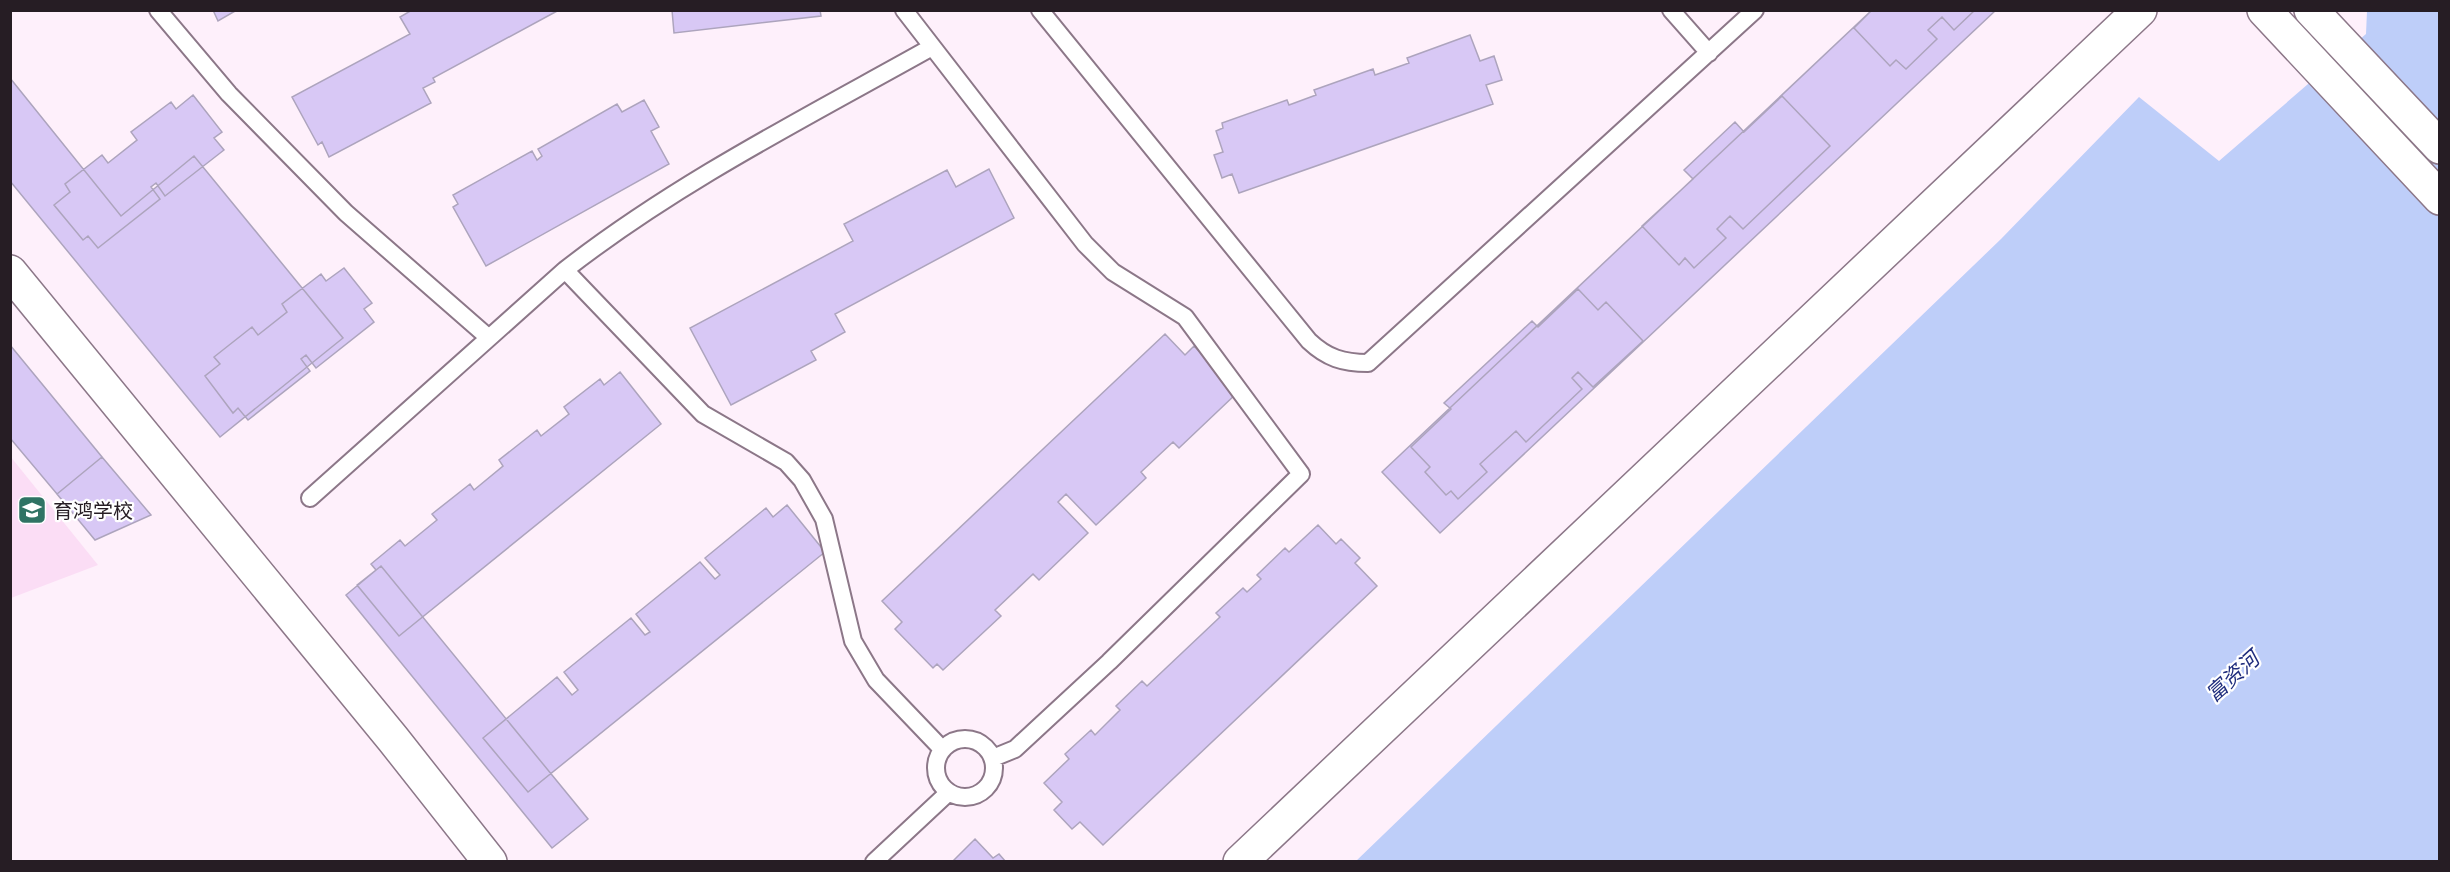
<svg xmlns="http://www.w3.org/2000/svg" width="2450" height="872" font-family="'Asap Condensed','Noto Sans SC',sans-serif">
	<style>
		.built { fill: #fbddf5 }
		.water { fill: #becef9 }
		.building { fill: #d8c8f5; stroke: #ada4bd; stroke-width: 1.5 }
		.lines { fill: none; stroke-linecap: round; stroke-linejoin: round }
		.service-casing { stroke: #8c7788; stroke-width: 20 }
		.tertiary-casing { stroke: #8c7788; stroke-width: 36 }
		.service { stroke: #fff; stroke-width: 16 }
		.tertiary { stroke: #fff; stroke-width: 33 }
		.labels { text-anchor: middle; dominant-baseline: central; stroke-width: 4.5; stroke-linejoin: round; paint-order: stroke }
		.poi-label { font-size: 20px; fill: #261d24; stroke: #fff; text-anchor: start }
		.water-label { font-size: 21px; font-style: italic; fill: #1f2d7d; stroke: #fff }
	</style>
	<rect width="100%" height="100%" fill="#fef0fb"/>
	<path class="built" d="M10 456 98 565 11 598H10Z"/>
	<path class="water" d="M2367 11H2439V861L1355 862 2001 239 2139 97 2219 161 2366 34Z"/>
	<path class="building" d="M213 10H237L218 21Z
		M412 10H559L433 78 435 82 423 88 431 103 329 157 322 142 318 145 292 97 410 34 400 17Z
		M672 10H820L821 16 674 33Z
		M1872 10H1975L1954 30 1942 17 1928 30 1937 39 1906 69 1896 60 1890 66 1854 28Z
		M1872 10H1996L1440 533 1382 472Z
		M1470 35 1480 61 1494 56 1502 80 1486 85 1493 104 1239 193 1232 174 1222 178 1214 155 1223 152 1216 131 1223 128 1222 123 1287 100 1289 105 1316 95 1314 90 1373 69 1375 75 1409 63 1407 58Z
		M10 78 121 216 194 156 343 338 220 437 10 181Z
		M193 95 222 132 214 138 224 150 165 196 156 183 151 187 160 199 98 248 88 236 83 240 54 205 70 192 65 184 102 155 108 163 137 140 131 132 171 102 176 109Z
		M1782 96 1830 146 1743 229 1730 216 1717 229 1726 238 1694 268 1685 258 1679 265 1642 226 1693 179 1684 170 1735 122 1744 132Z
		M644 100 659 127 651 131 669 164 486 266 453 207 458 204 453 195 532 151 537 160 542 156 538 149 617 104 622 112Z
		M989 169 1014 218 835 314 845 332 811 351 816 360 731 405 690 328 853 241 844 224 947 170 956 187Z
		M344 268 372 303 364 309 374 322 316 368 306 355 301 359 310 371 248 420 238 408 233 413 205 376 220 364 214 357 252 327 258 335 287 312 282 304 321 274 326 281Z
		M1578 289 1598 310 1606 302 1643 341 1593 387 1578 372 1572 378 1582 389 1526 442 1516 431 1480 464 1487 472 1458 499 1451 491 1446 495 1425 472 1430 467 1411 447 1451 409 1444 403 1532 321 1538 327Z
		M1165 334 1185 355 1194 346 1238 392 1179 448 1173 442 1141 472 1146 478 1096 525 1066 494 1058 502 1088 533 1039 580 1033 574 995 610 1001 616 943 670 937 664 933 668 895 629 902 622 882 601Z
		M10 345 102 457 57 494 10 438Z
		M620 372 661 424 399 636 357 585 376 570 371 564 400 540 405 546 437 520 432 514 470 484 474 490 503 466 499 460 537 430 541 436 569 414 564 407 600 379 604 385Z
		M102 457 151 515 95 540 57 494Z
		M787 505 825 552 528 792 483 738 557 677 572 695 578 690 564 672 631 618 645 635 650 632 636 614 700 562 715 579 720 575 705 558 766 508 773 517Z
		M1318 525 1336 544 1341 539 1360 558 1355 563 1377 586 1103 845 1080 822 1072 829 1054 810 1062 802 1044 783 1069 759 1065 754 1091 730 1095 735 1120 710 1116 706 1142 681 1147 686 1220 617 1216 613 1243 588 1247 592 1261 579 1257 575 1285 548 1289 552Z
		M381 566 588 819 552 848 346 595Z
		M975 839 993 858 999 854 1006 862H952Z"/>
	<g class="lines">
		<g class="service-casing">
			<path id="service" d="M158 10 229 94 346 213 489 338
				M904 10 1085 244 1113 272 1185 317 1301 474 1109 662 1015 749 993 758
				M1040 10 1309 341C1327 358 1343 363 1368 363L1755 10
				M1671 10 1709 53
				M565 270 703 414 786 462 802 480 824 519 853 641 876 680 942 749
				M310 498 565 270C678 182 807 117 932 47
				M936 768a29 29 0 1 1 58 0a29 29 0 1 1-58 0Z
				M874 862 949 792"/>
		</g>
		<g class="tertiary-casing">
			<path id="tertiary" d="M2264 10 2440 198
				M2311 10 2440 147
				M10 272 393 739 490 862
				M1240 862 2140 10"/>
		</g>
		<use href="#service" class="service"/>
		<use href="#tertiary" class="tertiary"/>
	</g>
	<defs>
		<g id="school-square" transform="scale(1.5)"><rect x="-9" y="-9" width="18" height="18" rx="4" fill="#307364" stroke="#fff"/><path d="M0-5L7-2L0 1L-7-2ZM-4 1L0 2.5L4 1V4Q0 6-4 4Z" fill="#fff"/></g>
	</defs>
	<g fill-rule="evenodd">
		<use href="#school-square" x="32" y="510"/>
	</g>
	<g class="labels">
		<g class="poi-label">
			<text x="53" y="510">育鸿学校</text>
		</g>
		<g class="water-label">
			<text transform="translate(2232 676) rotate(-42)">富资河</text>
		</g>
	</g>
	<rect width="2450" height="872" fill="none" stroke="#261d24" stroke-width="24"/>
</svg>
